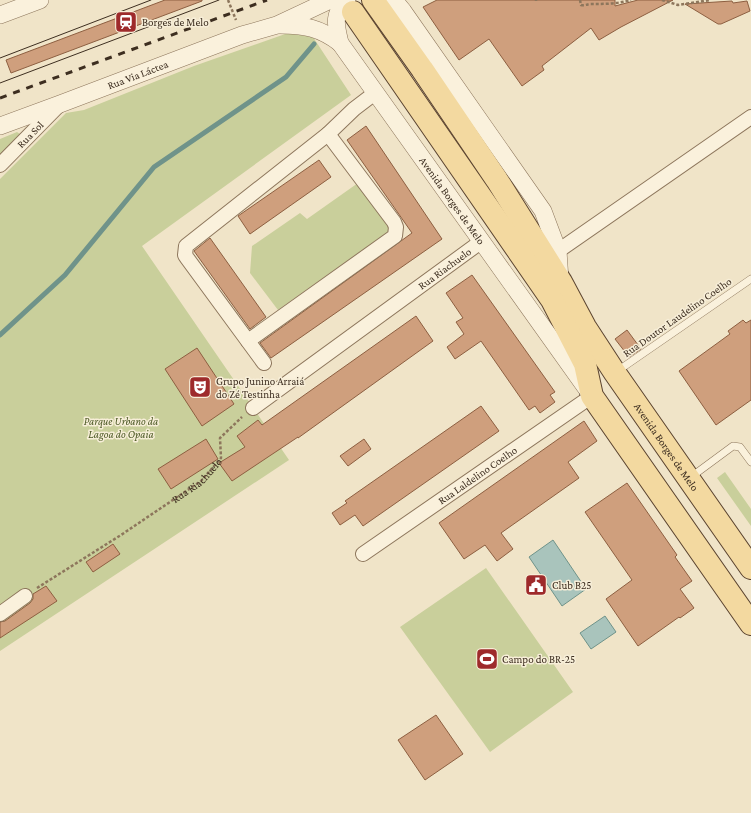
<svg xmlns="http://www.w3.org/2000/svg" width="751" height="813" font-family="'Crimson Pro',serif">
	<style>
		.green { fill: #c9cf9b }
		.water { fill: #a9c4bc; stroke: #6f938a }
		.lines { fill: none; stroke-linecap: round; stroke-linejoin: round }
		.stream { stroke: #6f938a; stroke-width: 5 }
		.building { fill: #cf9f7d; stroke: #8d5f41 }
		.service-casing { stroke: #8d765c; stroke-width: 8 }
		.minor-casing { stroke: #8d765c; stroke-width: 16 }
		.tertiary-casing { stroke: #8d765c; stroke-width: 18 }
		.primary-casing { stroke: #5b4430; stroke-width: 24 }
		.path { stroke: #8d765c; stroke-width: 2.5; stroke-dasharray: 3 2; stroke-linecap: butt }
		.service { stroke: #faf1dc; stroke-width: 7 }
		.minor { stroke: #faf1dc; stroke-width: 14 }
		.tertiary { stroke: #faf1dc; stroke-width: 17 }
		.primary { stroke: #f3d9a0; stroke-width: 22 }
		.tram { stroke: #3d2e20; stroke-width: 1 }
		.rail { stroke: #3d2e20; stroke-width: 3; stroke-dasharray: 7 7; stroke-linecap: butt }
		.labels { text-anchor: middle; dominant-baseline: central; stroke-width: 3; stroke-linejoin: round; paint-order: stroke }
		.poi-label { font-size: 11px; fill: #3d2e20; stroke: #f7eed8; text-anchor: start }
		.street-label { font-size: 11px; fill: #3d2e20; stroke: #f7eed8 }
		.park-label { font-size: 11px; font-style: italic; fill: #4d5a26; stroke: #f7eed8 }
	</style>
	<rect width="100%" height="100%" fill="#f0e4c8"/>
	<path class="green" d="M288 33 313 37 351 95 142 246 289 460 0 651V179L66 113 84 110 194 66Z
		M17 132 20 134 19 137 0 155V139Z
		M358 183 392 229 278 310 250 273 252 246 300 213 307 219Z
		M725 472 751 509V526L717 478Z
		M486 568 573 692 490 752 400 627Z"/>
	<path class="water" d="M553 540 586 589 562 606 529 557Z
		M605 616 616 632 591 649 580 633Z"/>
	<g class="lines">
		<path class="stream" d="M0 335 65 275 154 167 286 77 314 44"/>
	</g>
	<path class="building" d="M165 0H202V1L11 73 6 60Z
		M437 0H615V6L638 0H673L621 27 599 40 591 28 542 66 544 70 522 86 489 39 459 60 423 7Z
		M732 1 733 3 747 1 750 11 721 24H718L685 4Z
		M366 126 442 239 271 358 260 343 412 233 347 140Z
		M319 160 331 177 250 234 238 216Z
		M210 238 266 317 250 329 194 251Z
		M472 275 555 392 550 395 555 402 540 413 535 406 529 410 481 341 455 359 447 347 464 334 456 322 463 318 446 293Z
		M416 316 433 341 298 438V437L232 481 219 463 245 447 237 436 258 420 262 425Z
		M743 320 746 323 751 320V400L716 425 679 371 730 334 728 331Z
		M627 330 641 349 629 357 615 339Z
		M197 348 234 404 202 426 165 369Z
		M481 406 499 431 363 526 355 515 340 525 332 513 347 503 345 501Z
		M584 421 597 441 568 462 579 478 501 533 513 549 497 561 485 545 464 559 439 523Z
		M206 439 218 459 171 489 158 469Z
		M364 439 371 449 348 466 340 456Z
		M627 483 677 555 675 557 692 581 680 589 694 608 680 618 679 617 638 646 606 599 632 580 585 512Z
		M113 544 120 554 93 572 86 562Z
		M46 586 57 601 0 638V622L5 621 30 603 33 599V594Z
		M436 715 463 754 425 780 398 740Z"/>
	<g class="lines">
		<g class="service-casing">
			<path id="service" d="M616 372 751 279
				M691 477 733 446 740 447 751 462"/>
		</g>
		<g class="minor-casing">
			<g id="minor">
				<path id="s2" d="M0 165 60 104"/>
				<path d="M558 251 751 117"/>
				<path d="M248 341 395 236 396 227 394 222 328 134"/>
				<path d="M264 363 187 258 185 255 186 246 328 134 354 109 375 93"/>
				<path id="s3" d="M253 408 482 241"/>
				<path id="s4" d="M363 554 592 396"/>
				<path d="M0 614 25 596"/>
			</g>
		</g>
		<g class="tertiary-casing">
			<g id="tertiary">
				<path id="s5" d="M347 0C332 15 336 25 340 43L589 392"/>
				<path d="M394 0 403 11 543 211 558 251 560 280"/>
				<path d="M0 15 40 0"/>
				<path d="M280 25C305 25 320 28 340 43"/>
				<path id="s6" d="M0 126 60 104 242 35 277 25 330 0"/>
			</g>
		</g>
		<g class="primary-casing">
			<g id="primary">
				<path id="s7" d="M373 0 422 69 497 180 561 282 585 327 615 373 751 568"/>
				<path d="M353 12 552 300 585 364 592 396 751 624"/>
			</g>
		</g>
		<g class="path">
			<path d="M228 0 236 20"/>
			<path d="M536 0V1"/>
			<path d="M580 0 581 5C585 6 587 4 591 4 604 4 617 4 631 0"/>
			<path d="M662 0 678 5 710 0"/>
			<path id="s1" d="M37 588 121 535 201 481 221 458 220 438 242 417"/>
		</g>
		<use href="#service" class="service"/>
		<use href="#minor" class="minor"/>
		<use href="#tertiary" class="tertiary"/>
		<use href="#primary" class="primary"/>
		<path class="tram" d="M0 58 151 0
			M0 83 219 0"/>
		<path class="rail" d="M0 98 267 0"/>
	</g>
	<defs>
		<g id="station-square" transform="scale(1.15)"><rect x="-9" y="-9" width="18" height="18" rx="4" fill="#9e2a2b" stroke="#f7eed8"/><path d="M-3-6H3Q5-6 5-4V2Q5 4 3 4L4.5 6H3L1.5 4h-3L-3 6H-4.5L-3 4Q-5 4-5 2V-4Q-5-6-3-6ZM-3.5-4v3h7v-3ZM-3.5 1v1.5H-2V1ZM2 1v1.5H3.5V1Z" fill="#fff"/></g>
		<g id="theatre-square" transform="scale(1.15)"><rect x="-9" y="-9" width="18" height="18" rx="4" fill="#9e2a2b" stroke="#f7eed8"/><path d="M-5-5.5Q0-4 5-5.5V0Q5 5 0 6Q-5 5-5 0ZM-3.3-2.5H-1v1.5H-3.3ZM1-2.5H3.3v1.5H1ZM-2.8 1Q0 5.5 2.8 1Z" fill="#fff"/></g>
		<g id="civic-square" transform="scale(1.15)"><rect x="-9" y="-9" width="18" height="18" rx="4" fill="#9e2a2b" stroke="#f7eed8"/><path d="M-.6-6.5H3V-4.5H.6V-3L4-1V1h2V6H-6V1h2V-1L-.6-3ZM-1.2 2.5V6h2.4V2.5Z" fill="#fff"/></g>
		<g id="stadium-square" transform="scale(1.15)"><rect x="-9" y="-9" width="18" height="18" rx="4" fill="#9e2a2b" stroke="#f7eed8"/><path d="M0-5a6.5 5 0 1 0 0 10a6.5 5 0 1 0 0-10ZM-3.5-1.8h7v3.6h-7Z" fill="#fff"/></g>
	</defs>
	<g fill-rule="evenodd">
		<use href="#station-square" x="126" y="22"/>
		<use href="#theatre-square" x="200" y="387"/>
		<use href="#civic-square" x="536" y="585"/>
		<use href="#stadium-square" x="487" y="659"/>
	</g>
	<g class="labels">
		<g class="poi-label">
			<text x="142" y="22">Borges de Melo</text>
			<text x="216" y="381">Grupo Junino Arraiá<tspan x="216" dy="13">do Zé Testinha</tspan></text>
			<text x="552" y="585">Club B25</text>
			<text x="502" y="659">Campo do BR-25</text>
		</g>
		<g class="street-label">
			<text stroke="none"><textPath href="#s6" startOffset="147">Rua Via Láctea</textPath></text>
			<text stroke="none"><textPath href="#s2" startOffset="43">Rua Sol</textPath></text>
			<text stroke="none"><textPath href="#s5" startOffset="240">Avenida Borges de Melo</textPath></text>
			<text stroke="none"><textPath href="#s3" startOffset="237">Rua Riachuelo</textPath></text>
			<text transform="translate(677 317) rotate(-35)">Rua Doutor Laudelino Coelho</text>
			<text stroke="none"><textPath href="#s7" startOffset="535">Avenida Borges de Melo</textPath></text>
			<text stroke="none"><textPath href="#s4" startOffset="139">Rua Laldelino Coelho</textPath></text>
			<text stroke="none"><textPath href="#s1" startOffset="193">Rua Riachuelo</textPath></text>
		</g>
		<g class="park-label">
			<text x="121" y="421">Parque Urbano da<tspan x="121" dy="13">Lagoa do Opaia</tspan></text>
		</g>
	</g>
</svg>
